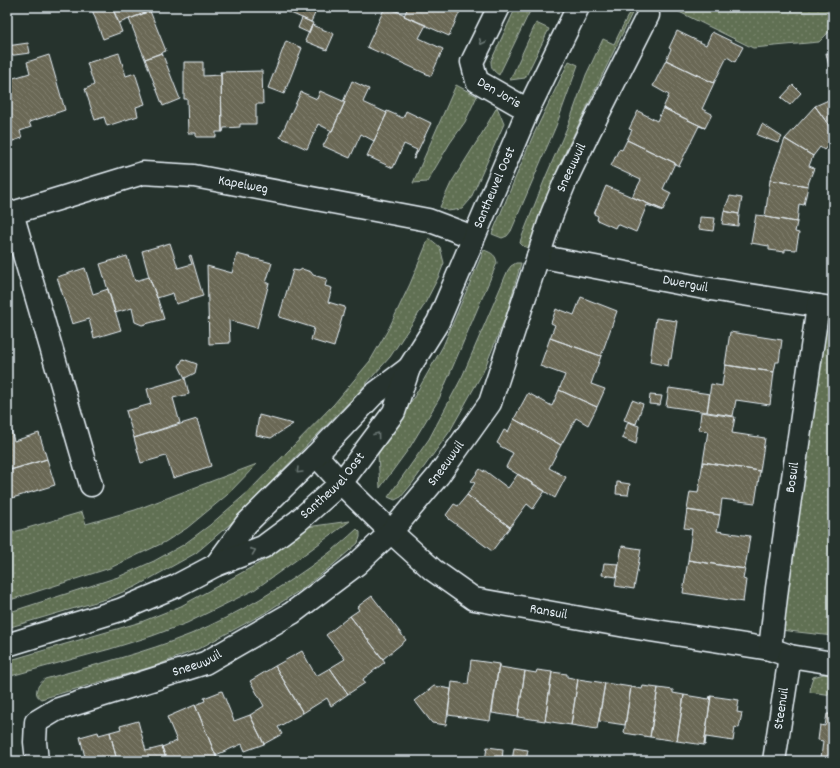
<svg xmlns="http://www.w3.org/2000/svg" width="840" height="768" font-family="Dekko,sans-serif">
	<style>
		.green { fill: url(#green-dots); stroke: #a4b0a5 }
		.building { fill: url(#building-back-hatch); stroke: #e8f1f8 }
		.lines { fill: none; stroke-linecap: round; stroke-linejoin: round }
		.minor-casing { stroke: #e8f1f8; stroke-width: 25 }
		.tertiary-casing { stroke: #e8f1f8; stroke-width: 25 }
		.minor { stroke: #26332d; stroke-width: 22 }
		.tertiary { stroke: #26332d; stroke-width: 22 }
		.oneway { stroke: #6a7674 }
		.labels { text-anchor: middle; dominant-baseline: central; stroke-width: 3; stroke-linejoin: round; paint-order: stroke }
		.street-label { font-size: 14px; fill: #e8f1f8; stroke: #26332d }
	</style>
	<defs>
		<pattern id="green-dots" width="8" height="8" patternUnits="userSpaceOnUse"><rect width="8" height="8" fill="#607052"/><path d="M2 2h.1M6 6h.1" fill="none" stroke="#77856c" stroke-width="1.8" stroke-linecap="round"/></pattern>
		<pattern id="building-back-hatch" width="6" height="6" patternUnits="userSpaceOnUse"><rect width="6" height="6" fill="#6b6854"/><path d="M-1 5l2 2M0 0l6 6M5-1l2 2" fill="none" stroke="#807e6d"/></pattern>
	</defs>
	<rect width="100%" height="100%" fill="#26332d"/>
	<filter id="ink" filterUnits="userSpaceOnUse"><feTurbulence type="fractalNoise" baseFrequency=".025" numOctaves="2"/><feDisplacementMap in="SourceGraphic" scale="8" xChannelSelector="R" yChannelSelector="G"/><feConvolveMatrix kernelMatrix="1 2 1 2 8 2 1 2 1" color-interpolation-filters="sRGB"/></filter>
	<g filter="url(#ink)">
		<path class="green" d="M516 7H532L499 75C493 71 491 68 491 61Z
			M632 7H635L563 157 540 215 528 248 523 246 520 243 521 239 546 176 569 123 586 75 603 39 614 44Z
			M669 7H833V28L819 42 753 48Z
			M536 23 549 29 525 78 510 80Z
			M569 61 578 65 556 126 511 231 507 236 502 238 492 234 532 138Z
			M456 85 477 96 465 122 450 143 427 182 413 183Z
			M497 107 504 124 470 200 462 209 448 211 440 207 451 183 481 135Z
			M429 238 440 247 444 263 439 276 423 307 390 357 357 394 230 524 196 553 135 587 106 599 7 628V613L118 577 154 561 183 545 210 525 248 492 334 404 370 361 389 328 410 284Z
			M484 250C492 253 496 255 497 263L439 399 410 447 380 488 378 454 414 397 443 346Z
			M516 263H521L506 316 483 372 450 431 411 485 401 497 395 500 388 497 429 439 462 377 508 270 511 266Z
			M825 330 833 331V636L780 630Z
			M257 464 227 495 187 528 165 542 110 568 7 601V534L82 512 86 524 135 510Z
			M350 521 302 556 254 590 187 623 152 636 110 649 7 677V661L141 622 181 606 263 561 307 527Z
			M357 529 360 532V537L358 543 334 564 302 589 263 614 198 649 155 666 41 699C32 694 38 684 45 679 94 665 144 653 191 634 238 614 283 587 325 556 336 548 347 538 357 529Z
			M824 674 830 675 828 686H833V695L810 692 811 683 813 677Z"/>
		<path class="building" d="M91 7H112L122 32 103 39Z
			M112 7H161L119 23Z
			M277 7H318L311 22Z
			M385 7H388L405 15 404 16 426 25 419 38 443 49 431 76 367 47Z
			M408 7H456L461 9 449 36 404 16Z
			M150 11 166 51 145 59 129 19Z
			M302 18 313 23 309 33 298 28Z
			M312 25 334 34 327 50 305 41Z
			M677 31 706 45 712 32 743 47 735 62 727 57 714 83 666 60 671 49 669 48Z
			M286 41 302 48 284 94 268 88Z
			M28 43 30 53 7 56V46Z
			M119 53 126 76 135 73 145 104 136 107 138 116 107 126 104 117 95 120 85 89 94 85 87 63Z
			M162 53 180 99 163 106 145 59Z
			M826 53 833 54V70L830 71Z
			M49 55 65 110 29 122 31 127 20 131 22 138 7 143V80L30 73 27 62Z
			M666 60 714 83 702 109 712 114 705 128 663 108 669 95 653 86Z
			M184 62H203V76L221 75 220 72H221L222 132H216V137H196V133H188L187 99H184Z
			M262 71 263 104H256V124H240V127L224 128 223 132H222L221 72Z
			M352 81 369 89 363 102 387 113 374 141 361 134 350 158 323 146 331 131H332L345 102H343Z
			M793 85 801 93 790 105 781 98Z
			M320 91 345 102 332 131 318 124 307 149 280 137 301 92 317 99Z
			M833 98V131L815 106Z
			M815 106 833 131V140L824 150 820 147 813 156 785 139Z
			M663 108 705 128 699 126 679 166 675 164V163L627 140 632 130 629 129 638 111 657 121Z
			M387 111 403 118 406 111 431 123 414 159H413L417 150 404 144 393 168 367 156 387 113H386Z
			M762 124 782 137 778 143 757 135Z
			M785 139 813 156 809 166 814 168 808 184V186L770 180Z
			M627 140 675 163 663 189 671 193 663 210 632 197 641 180 611 166 619 149 622 150Z
			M770 180 808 186 804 205 799 204 797 222 765 217Z
			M606 186 663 210V211L647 205 636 232 617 224 615 228 597 220 598 216 594 214Z
			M730 196 742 198 739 214 724 211Z
			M724 211 739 214 738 226 722 224Z
			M756 215 765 216V217L797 222 795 232 799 233 796 250 785 249V252L769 250V246L751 243Z
			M700 217 715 218 713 231 699 229Z
			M170 243 178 268 192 264 189 256 191 255 203 296 176 304 173 293 157 298 149 277 142 251Z
			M237 254 272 263 266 283H269L257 328 229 320 230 343 209 344 207 266 232 273Z
			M127 256 135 281 149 277 157 297 164 319 142 325 135 322 132 308 115 313 100 264Z
			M85 268 93 294 108 289 121 330 94 338 89 319 72 324 57 277Z
			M302 269 311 272 313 275 327 279 325 286 332 288 328 302 345 307 334 347 311 340 314 328 279 317 293 270 299 271Z
			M581 297 617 311 601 356 550 338 555 325 551 323 556 309 560 311 561 310 574 315Z
			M656 318 677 321 671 359H669L668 366 650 362Z
			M730 332 782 340 779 362H776L774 372 725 365Z
			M550 338 601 356 591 384 605 389 597 407 559 390 565 375 540 366Z
			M183 359 197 364 195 373 185 378 179 366Z
			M725 365 774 372 770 405 736 400 733 416 707 412 711 384 722 386Z
			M185 378 189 394 173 398 180 423 134 438 126 411 151 404 147 389Z
			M669 388 710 394 707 412 666 406Z
			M559 390 597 407 588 425 576 418 561 445 514 419 528 393 552 406Z
			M650 395 662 396 660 405 649 404Z
			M632 400 643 404 636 424 624 420Z
			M701 412 735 417 732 433 765 438 760 471 703 462 708 431 699 430Z
			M259 415 293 424 271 438 256 435Z
			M197 419 211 466 173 478 166 456 141 463 134 438Z
			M514 419 561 445 549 468 566 477 555 498 506 467 513 453 500 446V445L497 443 504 430 508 432Z
			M628 422 639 426 636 444 622 438Z
			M10 426 14 441 39 433 47 459 7 471V427Z
			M47 459 55 485 9 499 7 492V471Z
			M703 462 760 471 755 503 722 499 720 515 687 510 690 492 698 493Z
			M480 469 484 472V470L508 488 518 474 545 491 533 509 527 504 510 527 467 495 475 483 471 481Z
			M617 482 630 484 628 495 616 494Z
			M467 495 510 527 492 551 449 519V518L446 515 454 504 458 506Z
			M687 510 720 515 717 531 750 536 745 569 688 560 692 529 684 528Z
			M622 546 641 549 634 589 615 586Z
			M688 560 745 569 743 579 746 580 743 602 683 593Z
			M604 563 619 564 617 577 602 575Z
			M372 596 406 640 383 659 350 616 359 610 357 607Z
			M350 616 385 662 363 679 365 683 348 694 330 668 345 659 326 635Z
			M302 651 316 676 330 668 348 694 331 706 327 698 303 713 275 666Z
			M471 660 499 664 490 721 448 715 452 682 468 684Z
			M499 664H500V667L525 671 518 717 492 713Z
			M275 666 303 713 278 727 282 734 264 744 250 715 264 706 250 681Z
			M537 670 552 672 545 721 518 717 525 671 536 673Z
			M552 672 567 674V677L578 679 571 725 545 721Z
			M578 679 605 683 597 729 571 725Z
			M605 683 631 687 625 725 599 721Z
			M434 686 451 689 446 725 432 723 415 701Z
			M643 686 658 688 650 737 624 733 631 687 642 689Z
			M658 688 673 690V693L684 695 677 741 650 737Z
			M222 691 234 721 250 715 264 744 245 751 242 744 216 755 218 761 195 705 205 701 204 698Z
			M684 695 709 699 710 696H711L704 745 677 741Z
			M711 696 739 700 737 712 742 713 739 728 735 727 733 741 706 737 705 745H704Z
			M195 705 218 761H167L162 747 177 741 167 717Z
			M827 714H833V760L821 758 823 741 818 740 820 725 825 726Z
			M138 721 146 751 162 747 167 761H117L110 732 121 729 120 726Z
			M98 732 99 735 110 732 117 761H86L80 737Z
			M487 747 503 749 502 761H485Z
			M514 748 528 750 526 761H512Z"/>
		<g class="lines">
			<g class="minor-casing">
				<g id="minor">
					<path id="s1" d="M499 7 472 62 477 81 528 110"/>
					<path id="s2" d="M7 213H12L143 173 194 176 428 220 473 237"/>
					<path d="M12 213 91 485"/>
					<path id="s3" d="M538 256 704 288 832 308"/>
					<path id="s4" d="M316 455 341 483 391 532 433 570 474 599 631 627 770 649 790 656 833 663"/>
					<path id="s5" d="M770 649 777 588 818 306"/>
					<path id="s6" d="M37 761 35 742 36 722 56 710 205 663 292 613 357 564 391 532 438 476 490 403 552 214 565 182 589 132 648 15"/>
					<path id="s7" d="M774 761 790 656"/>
				</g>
			</g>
			<g class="tertiary-casing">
				<g id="tertiary">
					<path d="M216 565 246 524 316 455 373 395 409 368"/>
					<path id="s8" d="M7 645 120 610 176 586 216 565 263 547 298 521 341 483 394 412 409 368 438 322 528 110 578 7"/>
				</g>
			</g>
			<use href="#minor" class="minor"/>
			<use href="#tertiary" class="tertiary"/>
		</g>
		<defs><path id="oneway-chevron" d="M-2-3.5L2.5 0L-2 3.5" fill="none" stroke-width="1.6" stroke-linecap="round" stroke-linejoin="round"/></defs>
		<g class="oneway">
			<use href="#oneway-chevron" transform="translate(482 42) rotate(115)"/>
			<use href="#oneway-chevron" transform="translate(377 435) rotate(-54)"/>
			<use href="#oneway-chevron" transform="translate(299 471) rotate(135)"/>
			<use href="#oneway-chevron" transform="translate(253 551) rotate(-21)"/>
		</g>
	</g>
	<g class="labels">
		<g class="street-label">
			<text stroke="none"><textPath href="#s1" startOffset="106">Den Joris</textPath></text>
			<text stroke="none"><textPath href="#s6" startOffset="859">Sneeuwuil</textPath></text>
			<text stroke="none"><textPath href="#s2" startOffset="243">Kapelweg</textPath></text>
			<text stroke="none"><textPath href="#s8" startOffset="711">Santheuvel Oost</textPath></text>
			<text stroke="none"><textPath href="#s3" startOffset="150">Dwerguil</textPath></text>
			<text stroke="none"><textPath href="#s6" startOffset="535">Sneeuwuil</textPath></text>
			<text stroke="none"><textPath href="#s5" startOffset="173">Bosuil</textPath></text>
			<text stroke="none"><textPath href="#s8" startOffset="368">Santheuvel Oost</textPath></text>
			<text stroke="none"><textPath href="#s4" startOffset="290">Ransuil</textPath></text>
			<text stroke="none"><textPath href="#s6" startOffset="211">Sneeuwuil</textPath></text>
			<text stroke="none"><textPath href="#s7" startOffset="53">Steenuil</textPath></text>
		</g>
	</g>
	<rect width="840" height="768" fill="none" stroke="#26332d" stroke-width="24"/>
	<rect x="12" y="12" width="816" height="744" fill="none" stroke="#e8f1f8" stroke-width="1.5" filter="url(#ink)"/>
</svg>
